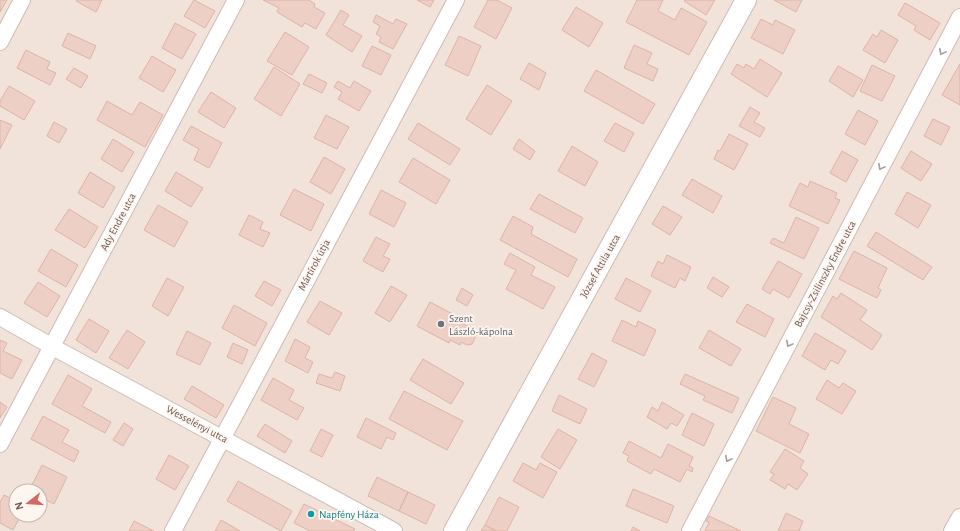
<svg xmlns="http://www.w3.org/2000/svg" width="960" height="531" font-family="'Alegreya Sans',sans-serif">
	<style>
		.residential { fill: #f1e3d9; fill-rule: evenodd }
		.building { fill: #edcfc5; stroke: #ddb4a7 }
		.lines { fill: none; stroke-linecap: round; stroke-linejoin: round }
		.minor-casing { stroke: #cdbbb4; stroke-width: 18 }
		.tertiary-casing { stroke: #cdbbb4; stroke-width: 22 }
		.minor { stroke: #fff; stroke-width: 16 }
		.tertiary { stroke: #fff; stroke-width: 20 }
		.oneway { stroke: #aa9a96 }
		.worship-dot { fill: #6b7280; stroke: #fdf6f0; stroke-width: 1.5 }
		.culture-dot { fill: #0f9aa8; stroke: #fdf6f0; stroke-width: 1.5 }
		.labels { text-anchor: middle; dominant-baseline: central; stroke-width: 3.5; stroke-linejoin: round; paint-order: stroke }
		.street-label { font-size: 11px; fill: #725750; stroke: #fdf6f0 }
		.worship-label { font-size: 11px; fill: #5b616d; stroke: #fdf6f0; text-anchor: start }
		.culture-label { font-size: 11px; fill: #0d838f; stroke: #fdf6f0; text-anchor: start }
	</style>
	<rect width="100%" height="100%" fill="#faf2ea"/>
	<path class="residential" d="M0 0H960V531H0ZM16 491H40V515H16Z"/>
	<path class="building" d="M0 0H7L0 12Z
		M77 0H102L96 12 76 1Z
		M194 0 215 11 205 28 184 16Z
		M263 0H309L315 4 314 7 325 13 316 29 305 23 302 27 277 12 279 8Z
		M417 0H434L430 7Z
		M488 0H497L512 8 496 39 474 27Z
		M637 0H663L658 11 675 20 681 8 707 22 689 55 626 22Z
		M685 0H715L706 15 684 1Z
		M774 0H802L796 12Z
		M905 3 940 23 930 40 914 30 916 26 898 15Z
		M576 7 603 23 589 47 562 30Z
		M341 10 349 15 343 25 362 36 352 52 326 35Z
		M376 15 393 24 396 19 407 24 393 49 379 42 381 37 376 34 380 26 373 22Z
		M761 19 773 25 775 20 795 30 783 54 751 38Z
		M175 23 196 34 182 59 162 48Z
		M881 30 898 40 885 63 863 50 873 34 877 37Z
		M285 32 309 47 292 75 267 61Z
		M68 33 96 46 90 59 62 46Z
		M459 36 481 46 468 76 445 65Z
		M634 45 652 53 647 64 658 69 653 81 624 68Z
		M372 46 391 55 381 75 362 66Z
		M26 50 50 62 47 69 56 73 50 85 17 68Z
		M152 56 176 70 163 92 139 78Z
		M760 59 782 73 767 97 731 74 737 64 744 68 746 64 754 69Z
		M529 63 546 73 539 90 520 79Z
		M960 64V105L942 95Z
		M872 65 895 76 882 101 860 91Z
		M838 66 863 80 853 97 829 81Z
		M274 67 300 84 281 116 254 99Z
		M74 68 88 76 81 88 66 79Z
		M596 70 655 104 643 124 584 91Z
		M309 74 327 83 322 93 303 84Z
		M338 81 350 88 354 81 371 91 359 111 338 99 342 92 334 87Z
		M487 85 512 101 491 135 466 119Z
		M9 86 35 101 24 120 0 106V101Z
		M211 92 236 108 224 128 198 112Z
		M107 101 132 115 140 102 163 115 145 147 97 120Z
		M750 107 760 113 754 122 765 128 760 137 739 126Z
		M858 110 878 121 865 145 845 134Z
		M326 115 349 127 337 149 314 138Z
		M933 119 950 127 941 145 924 136Z
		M0 120 12 125 0 149Z
		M54 122 67 129 59 143 47 136Z
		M418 123 460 149 450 165 408 139Z
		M615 123 634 133 624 152 604 141Z
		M191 126 222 143 209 168 194 160 199 149 183 140Z
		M729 134 748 144 734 170 714 159 718 150 720 151Z
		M113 139 134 152 122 172 101 159Z
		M519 139 535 151 530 160 513 149Z
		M572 146 598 162 585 186 558 171Z
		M842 151 858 160 846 182 830 173Z
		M911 151 932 164 921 181 901 168Z
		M324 157 345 169 331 194 310 182Z
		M413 158 450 180 436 204 399 182Z
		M90 172 115 187 103 208 78 193Z
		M176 172 203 188 191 207 165 191Z
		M692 179 722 196 713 213 682 195Z
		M810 181 837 193 835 198 840 200 828 224 789 206 800 183 808 187Z
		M294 189 324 204 311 231 280 215Z
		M381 190 406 203 394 227 369 214Z
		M907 192 931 205 918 228 895 214Z
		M539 194 583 218 575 233 530 209Z
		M158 205 188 222 174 247 144 230Z
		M663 206 682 217 670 235 652 224Z
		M69 209 98 227 85 248 55 230Z
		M249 215 263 222 260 229 270 233 263 247 239 235Z
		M513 216 533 227 531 234 577 259 568 277 500 240Z
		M796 217 819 228 804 259 770 243 773 238 784 243Z
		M876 232 932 267 923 280 867 246Z
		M376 237 390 244 383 256 390 259 383 272 363 261Z
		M51 249 78 265 66 287 38 271Z
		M854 251 887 268 878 288 881 290 877 298 839 279Z
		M510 253 535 267 531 275 555 287 543 309 506 289 516 270 504 264Z
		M667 255 691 267 685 281 680 278 675 288 651 276 658 261 663 264Z
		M778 261 802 274 789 298 773 289 770 294 762 289Z
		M713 277 729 287 722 297 707 288Z
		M167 278 184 287 168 316 152 306Z
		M626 278 651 291 640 312 615 299Z
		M264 281 281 290 272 306 255 296Z
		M38 282 60 296 47 317 24 303Z
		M391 286 407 295 390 322 375 313Z
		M462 288 473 295 467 306 456 300Z
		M841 293 867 310 860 320 882 335 872 350 821 317 833 296 837 299Z
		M320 301 342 313 329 335 307 322Z
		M430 302 462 319 460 322 469 327 468 329 474 333 475 338 472 344 467 345 461 342 460 345 450 340 449 343 417 326Z
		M747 304 774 319 765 337 736 322Z
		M234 305 267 323 255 346 222 328Z
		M89 319 109 331 96 353 76 340Z
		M622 320 636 327 638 321 656 330 644 356 612 341Z
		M127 330 145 342 128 369 109 358Z
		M709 330 741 349 731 366 699 348Z
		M187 331 211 343 200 365 176 354Z
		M815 333 846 351 838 364 831 360 825 370 802 356Z
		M295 339 310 347 305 358 313 362 308 373 285 361Z
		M0 340 7 343 3 351 22 360 12 379 0 373Z
		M233 343 248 350 242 364 227 357Z
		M592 353 607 361 594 387 578 379Z
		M423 359 464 383 451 404 410 380Z
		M335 372 345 376 340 391 316 383 319 374 332 378Z
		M685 374 739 398 732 413 703 400 705 396 680 384Z
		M68 375 92 389 82 406 111 422 105 433 52 404Z
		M273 378 294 390 289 400 304 408 297 420 261 400Z
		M827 380 839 388 843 383 856 391 842 414 816 399Z
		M192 386 224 405 216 418 184 399Z
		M404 391 463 421 447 450 389 419Z
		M559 395 587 409 580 424 552 411Z
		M773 397 796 408 789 424 809 434 800 453 756 431Z
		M0 402 7 407 0 418Z
		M662 402 684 415 677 426 671 423 667 429 647 417 652 407 658 411Z
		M692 413 714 424 704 446 682 435Z
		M43 416 69 430 62 442 79 451 74 462 31 439Z
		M366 418 396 433 393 440 387 437 381 449 357 437Z
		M124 423 133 429 123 446 113 440Z
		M265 424 292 441 285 453 257 436Z
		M321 429 333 435 322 457 310 451Z
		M558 429 577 440 560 469 541 457Z
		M629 441 661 458 668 444 693 457 689 466 693 468 692 472 687 469 680 482 654 469 651 474 627 461 629 456 623 453Z
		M785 449 804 461 800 468 808 474 797 490 788 484 785 489 770 480 774 474 770 472Z
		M169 455 189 466 175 490 156 479Z
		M523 463 536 470 540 463 557 472 543 498 513 481Z
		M42 465 67 477 54 504 40 497V491H29Z
		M377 477 408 492 399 511 368 496Z
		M238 481 292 511 281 531 227 501Z
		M633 489 674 506 667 523 626 506Z
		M408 492 435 505 426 524 399 511Z
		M4 495 16 501V515H21L13 530 0 523V502Z
		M499 497 519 507 507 531H496L485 525Z
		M304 504 355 529 353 531H310L294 523Z
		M786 513 803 521 799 531H778Z
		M709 516 741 531H705L709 522 706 521Z
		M221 520 240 531H215Z
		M134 521 154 531H129Z
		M485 525 496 531H481Z
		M633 527 640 531H631Z"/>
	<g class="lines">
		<g class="minor-casing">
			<path id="minor" d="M0 42 22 0
				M0 317 60 351 394 531
				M0 444 236 0
				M173 531 456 0
				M690 531 960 17
				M952 531 960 517"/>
		</g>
		<g class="tertiary-casing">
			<path id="tertiary" d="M454 531 746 0"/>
		</g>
		<use href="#minor" class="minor"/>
		<use href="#tertiary" class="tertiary"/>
	</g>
	<defs><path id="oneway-chevron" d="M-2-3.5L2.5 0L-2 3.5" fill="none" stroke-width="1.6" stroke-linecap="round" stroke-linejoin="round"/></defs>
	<g class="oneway">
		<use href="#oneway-chevron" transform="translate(942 52) rotate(118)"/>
		<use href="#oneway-chevron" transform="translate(881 167) rotate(118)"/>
		<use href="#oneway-chevron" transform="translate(789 344) rotate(118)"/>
		<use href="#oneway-chevron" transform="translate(728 459) rotate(118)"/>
	</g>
	<circle class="worship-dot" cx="441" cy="324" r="4"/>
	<circle class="culture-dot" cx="311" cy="514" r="4"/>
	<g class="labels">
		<g class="street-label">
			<text transform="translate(118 222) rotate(-62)">Ady Endre utca</text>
			<text transform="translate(314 265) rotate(-62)">Mártírok útja</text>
			<text transform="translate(600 266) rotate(-61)">József Attila utca</text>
			<text transform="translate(825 274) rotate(-62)">Bajcsy-Zsilinszky Endre utca</text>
			<text transform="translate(197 424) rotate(28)">Wesselényi utca</text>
		</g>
		<g class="worship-label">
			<text x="449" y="318">Szent<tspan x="449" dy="13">László-kápolna</tspan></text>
		</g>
		<g class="culture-label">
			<text x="319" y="514">Napfény Háza</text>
		</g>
	</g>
	<g transform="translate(28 503) rotate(253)"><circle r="19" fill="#fdf6f0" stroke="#c5b6b0"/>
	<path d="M0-3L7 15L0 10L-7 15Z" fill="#d5675e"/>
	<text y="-6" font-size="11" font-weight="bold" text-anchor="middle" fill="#725750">N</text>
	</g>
</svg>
